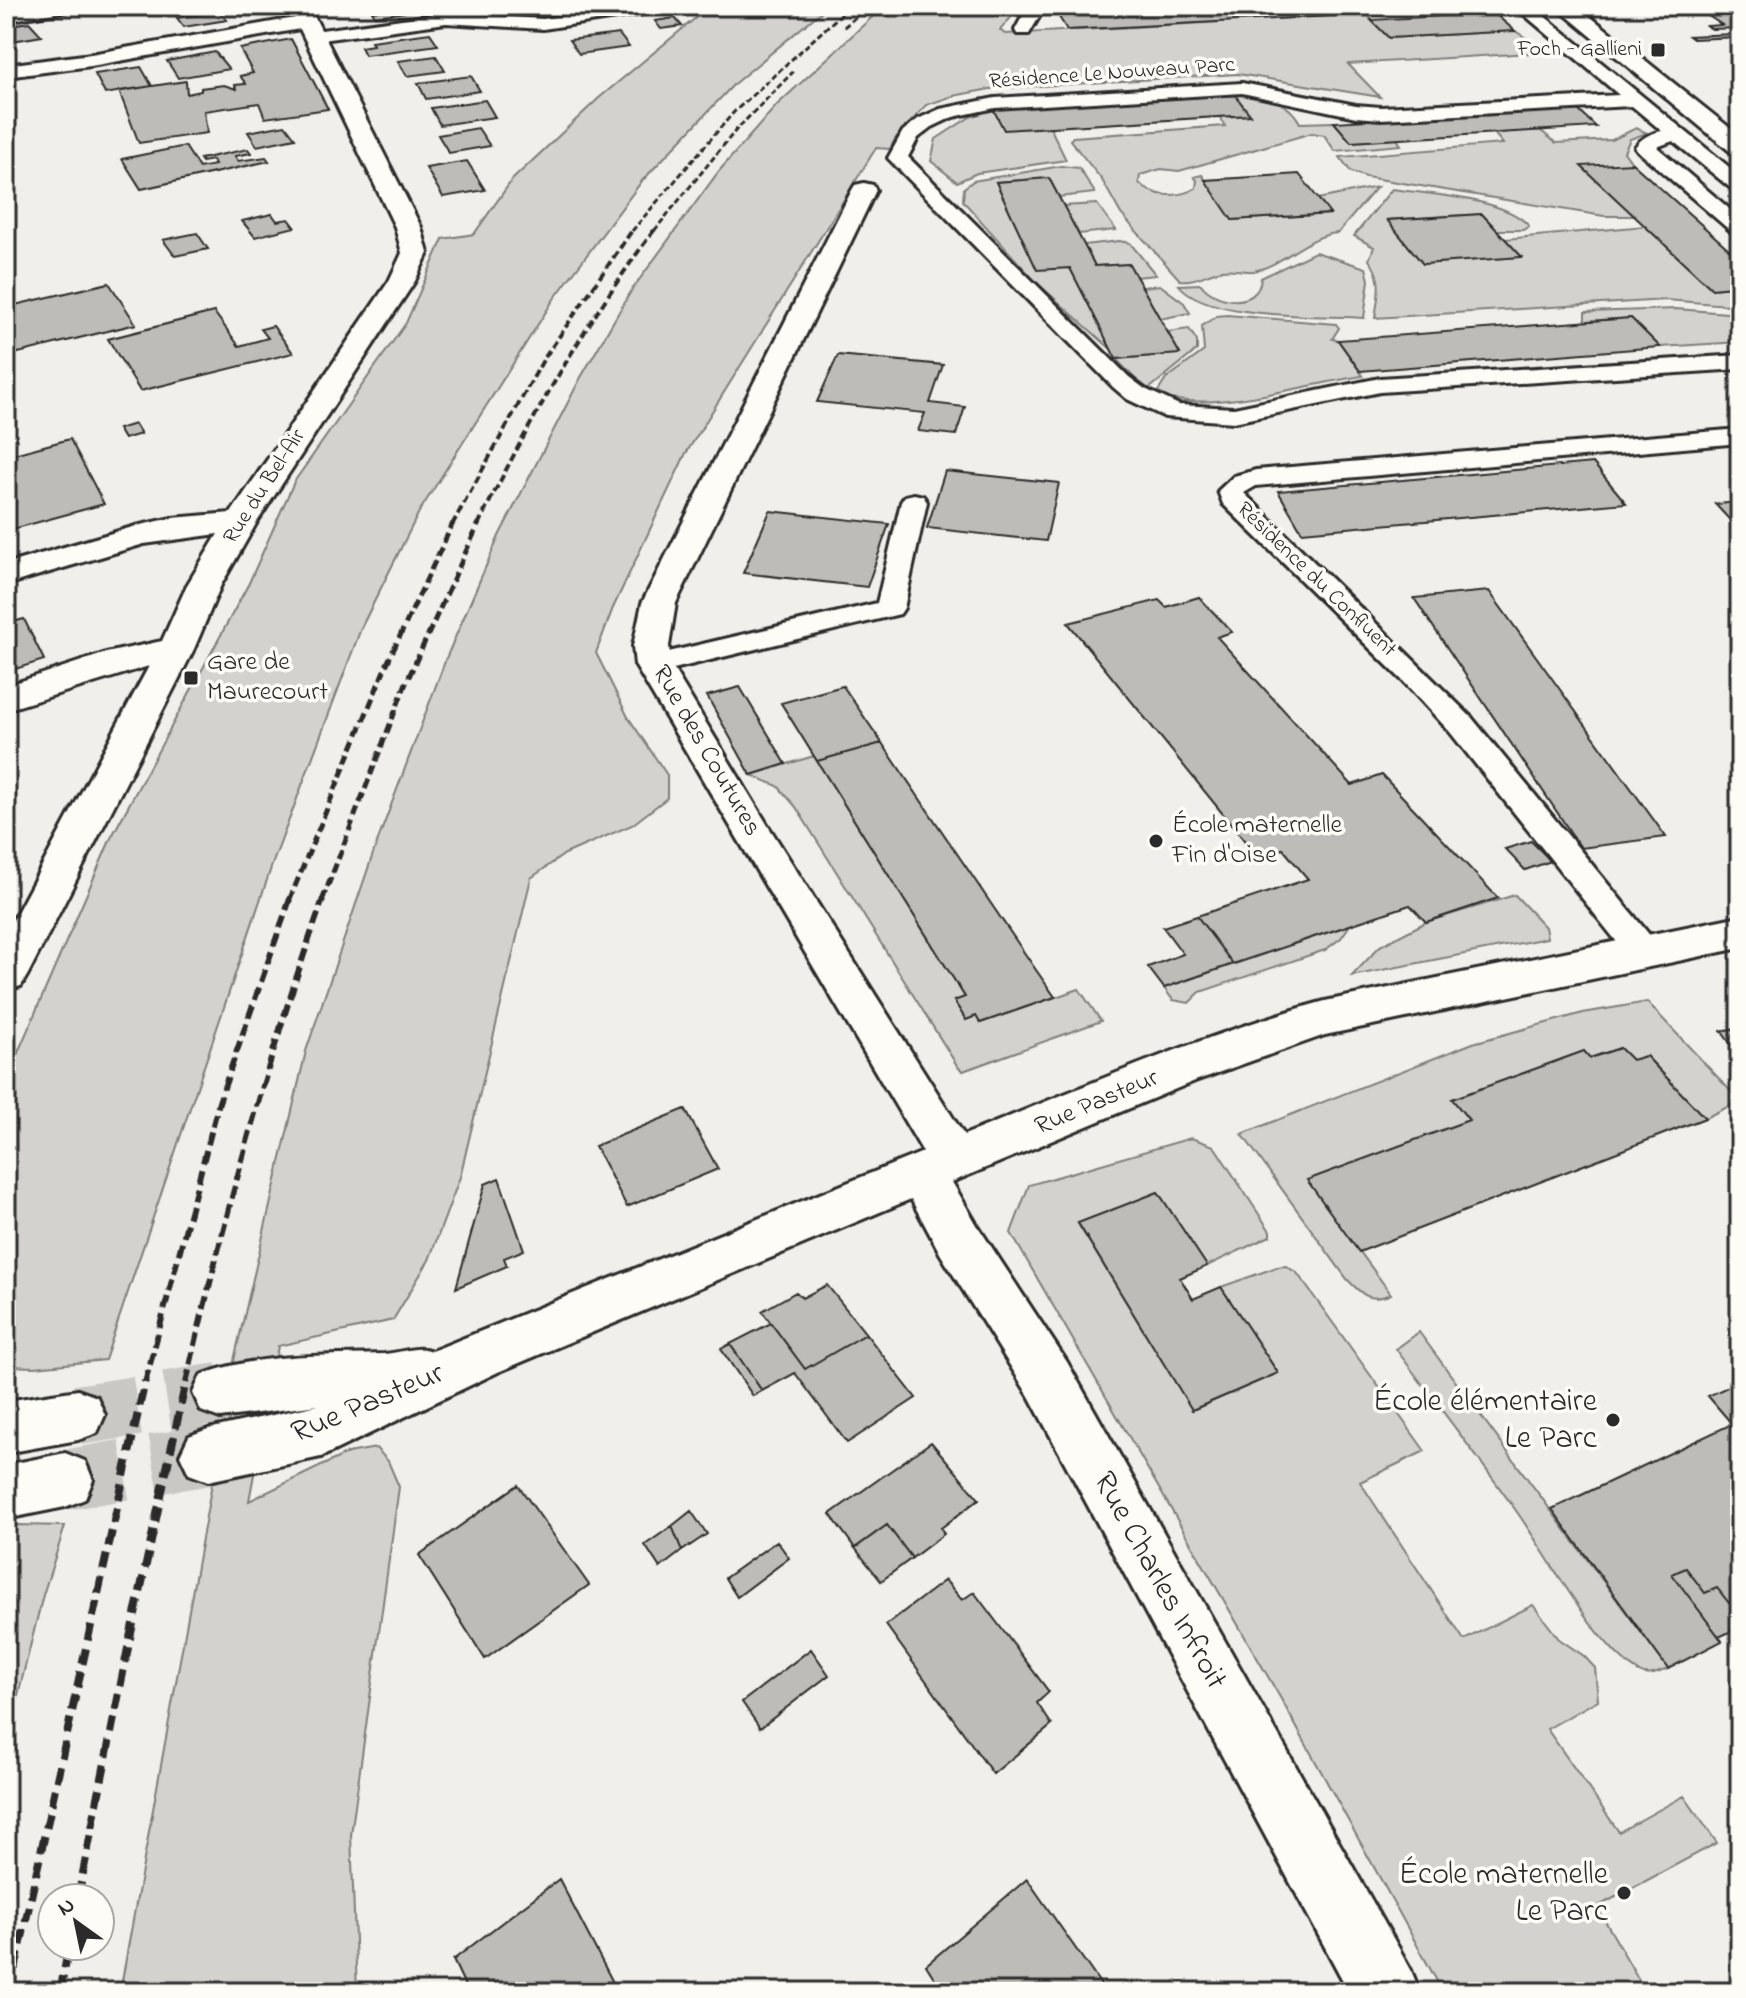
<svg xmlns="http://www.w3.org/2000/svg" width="1746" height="1998" font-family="'Indie Flower',sans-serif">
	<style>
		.green { fill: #d3d2cf; stroke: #7f7e7d; stroke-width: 2 }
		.building { fill: #bdbcb8; stroke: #2b2b2b; stroke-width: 2 }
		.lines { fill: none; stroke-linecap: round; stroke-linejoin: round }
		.street-tunnel { stroke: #c9c8c5; stroke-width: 60; stroke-dasharray: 60 30; stroke-linecap: butt }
		.lane-casing { stroke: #2b2b2b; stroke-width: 6 }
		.street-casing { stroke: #2b2b2b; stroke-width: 6 }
		.lane { fill: #fdfcf7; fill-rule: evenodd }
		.street { fill: #fdfcf7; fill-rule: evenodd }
		.rail-far4 { stroke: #2b2b2b; stroke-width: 3; stroke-dasharray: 6 3; stroke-linecap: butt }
		.rail-far3 { stroke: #2b2b2b; stroke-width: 4; stroke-dasharray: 8 4; stroke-linecap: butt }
		.rail-far2 { stroke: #2b2b2b; stroke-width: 5; stroke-dasharray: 10 5; stroke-linecap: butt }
		.rail-far1 { stroke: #2b2b2b; stroke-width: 6; stroke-dasharray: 13 6; stroke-linecap: butt }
		.rail { stroke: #2b2b2b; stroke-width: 8; stroke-dasharray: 16 8; stroke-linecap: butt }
		.poi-dot { fill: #2b2b2b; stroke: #fdfcf7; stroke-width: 3 }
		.labels { text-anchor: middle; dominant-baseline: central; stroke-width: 7; stroke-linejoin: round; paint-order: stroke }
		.far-poi-label { font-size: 22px; fill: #2b2b2b; stroke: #fdfcf7; text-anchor: end }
		.far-street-label { font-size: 22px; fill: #2b2b2b; stroke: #fdfcf7 }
		.poi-label { font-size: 26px; fill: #2b2b2b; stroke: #fdfcf7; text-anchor: start }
		.street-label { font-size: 26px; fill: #2b2b2b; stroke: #fdfcf7 }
		.near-poi-label { font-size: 32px; fill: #2b2b2b; stroke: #fdfcf7; text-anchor: end }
		.near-street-label { font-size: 32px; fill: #2b2b2b; stroke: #fdfcf7 }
	</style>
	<rect width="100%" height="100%" fill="#f0efeb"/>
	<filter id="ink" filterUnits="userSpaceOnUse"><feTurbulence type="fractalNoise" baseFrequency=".0125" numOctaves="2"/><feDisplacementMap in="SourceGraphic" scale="16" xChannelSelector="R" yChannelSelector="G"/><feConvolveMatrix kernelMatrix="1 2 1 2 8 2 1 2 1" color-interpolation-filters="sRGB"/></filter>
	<g filter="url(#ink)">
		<path class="green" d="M710 6H828L735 83 642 181 554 299 419 512 362 626 272 865 105 1360 35 1367 6 1366V1080L111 838 249 583 294 482 406 323 443 239 474 234 512 180 599 98Z
			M884 6H1021L1000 30 1005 34 1367 14 1389 38 1515 31 1549 52 1348 64 1380 97 1238 74 990 89 953 96 926 105 895 139 890 149 876 148 685 455 613 608 596 653 628 717 667 775V798L632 825 565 854 531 878 460 1177 429 1260 393 1320 278 1346 249 1501 348 1453 376 1448 388 1461 399 1487 351 1835 357 1992H120L235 1356 306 1051 375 848 447 656 499 536 580 379 631 291 719 171 777 105Z
			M1241 93C1265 98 1288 99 1300 123L1334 122 1351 142 1397 139 1401 145 1335 151 1324 135 1312 133 1179 171 1161 169 1140 175 1139 183C1153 198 1179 198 1196 188L1197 180 1194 177 1202 175 1233 220 1329 214 1318 199 1377 187 1338 233C1309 234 1281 267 1253 271 1243 272 1232 268 1222 270 1207 273 1196 282 1180 280L1121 214 1102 180 1070 140 1073 137 1225 126 1220 116 1250 114 1235 95Z
			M993 109 1050 127 1066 160 977 173 957 182 931 161 936 139 970 117Z
			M1636 128 1647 133 1630 139 1624 152 1632 163 1634 216H1604L1366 177 1351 172 1340 157 1503 144 1494 133 1540 130 1556 143 1612 140Z
			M1061 166 1079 168 1095 193 1059 197 1049 178 996 182 1037 269 1070 268 1112 350 1035 281 963 201 964 188 973 181Z
			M1392 189C1428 194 1505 198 1529 226L1523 230H1497L1482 214 1388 220 1423 264 1521 257 1505 239 1645 226 1712 289 1740 286V306L1666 300 1375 318C1378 296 1384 279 1369 260L1374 247 1354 236Z
			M1097 204 1116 230 1079 234 1063 206Z
			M1119 241 1130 243 1156 275 1136 277 1129 264 1095 266 1084 245Z
			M1315 252 1366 268 1369 280 1364 318C1319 315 1207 320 1179 285L1201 284C1214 303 1259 310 1261 278Z
			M1160 285 1184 303 1190 313 1160 319 1142 287Z
			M1676 309 1740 314V342L1660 347 1631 318 1585 321V312Z
			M1227 315 1336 324 1339 328 1332 339 1338 340 1363 376C1305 384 1209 415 1156 395L1166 379 1204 351 1202 326 1217 316Z
			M1189 329 1197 341V350L1150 388H1144L1116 359 1179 354 1167 332Z
			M814 756 965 997 954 1001 966 1020 976 1016 981 1023 1079 989 1101 1021 963 1071 958 1067 796 807 778 786 751 775Z
			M1515 895 1545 927 1547 938 1352 976 1380 946 1426 922Z
			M1350 925 1341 938 1325 950 1200 992 1189 1003 1173 1000 1164 988Z
			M1647 1002 1740 1101 1705 1118 1646 1056 1632 1060 1620 1048 1590 1058 1583 1052 1453 1099 1469 1120 1308 1181 1391 1294C1370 1303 1362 1295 1347 1279L1242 1134 1473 1043 1583 1013Z
			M1191 1138 1214 1146 1270 1231V1236L1207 1266 1158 1192 1078 1224 1193 1410 1278 1373 1221 1287 1277 1267 1286 1266 1297 1273 1425 1451 1360 1482 1464 1640 1533 1605 1559 1639 1584 1656 1595 1668 1598 1700 1547 1729 1619 1832 1684 1796 1717 1843 1597 1907 1646 1992H1443L1281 1699 1011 1233 1029 1185Z
			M1419 1332 1668 1669C1658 1672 1649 1678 1639 1672 1595 1645 1548 1556 1517 1512 1478 1457 1436 1403 1396 1349Z
			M18 1525 65 1526 43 1595 6 1743V1528Z"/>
		<path class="building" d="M171 6H216L218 8 179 15Z
			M376 6H412L415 11 375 16 372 11 379 10Z
			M1176 6H1358L1367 14 1067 30 1056 12Z
			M219 11 227 20 184 27 177 18Z
			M1728 11 1740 20V28L1712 29 1707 26 1722 25 1704 13Z
			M1494 13 1515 31 1389 38 1371 20Z
			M675 18 682 26 661 29 655 21Z
			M29 22 42 36 6 42V26Z
			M430 33 438 45 365 55 361 47 373 45 371 41Z
			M619 34 629 47 579 54 569 40Z
			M1734 34 1738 37 1693 39 1689 36Z
			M291 39 328 109 265 118 259 103 204 111 207 133 139 143 119 91 186 81 187 94 201 91V88L224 85 236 89 235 85 246 84 240 76 253 73 240 49Z
			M215 52 229 69 178 78 167 61Z
			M436 56 445 71 407 76 398 61Z
			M141 67 152 86 105 94 95 74Z
			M471 76 480 91 426 99 418 83Z
			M1235 95 1250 115 1004 130 993 109Z
			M485 100 495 117 440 125 431 108Z
			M1575 107 1596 127 1351 142 1334 122Z
			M285 125 295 138 257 146 248 132Z
			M478 128 490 146 449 153 438 135Z
			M185 146 199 168 215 165 212 160 202 162 200 159 248 149 251 153 235 156 238 161 266 157 269 161 141 189 122 159Z
			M467 161 485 190 443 197 426 168Z
			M1632 163 1740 259V286L1712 289 1581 166Z
			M1299 174 1330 214 1232 220 1205 180Z
			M1049 178 1095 266 1129 264 1180 354 1116 359 1070 268 1037 270 996 182Z
			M272 214 277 221 289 219 295 227 255 237 242 221Z
			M1482 214 1522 257 1423 264 1387 220Z
			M197 233 208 249 175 256 163 240Z
			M109 283 136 324 6 356V307Z
			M214 312 239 346 268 338 261 329 273 326 293 353 140 391 108 339Z
			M1631 318 1660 347 1360 371 1338 340Z
			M838 355 943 365 930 403 965 407 956 435 918 431 925 413 817 402Z
			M135 424 141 434 124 439 118 429Z
			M70 439 104 504 6 531V456Z
			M1593 463 1626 503 1302 532 1278 491Z
			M945 471 1059 483 1046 541 927 528Z
			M1740 502V531L1715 504Z
			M770 511 889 524 867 587 743 573Z
			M1489 591 1666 837 1581 848 1414 598Z
			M1199 597 1232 632 1217 637 1352 785 1382 775 1498 898 1426 922 1410 905 1233 964 1197 916 1308 879 1283 849 1257 856 1068 623 1159 600 1166 607Z
			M24 619 44 660 6 672V624Z
			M843 686 882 743 817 761 781 703Z
			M740 687 786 764 751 775 707 696Z
			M882 743 1036 970 1055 997 980 1023 976 1016 966 1020 954 1001 965 997 817 761Z
			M1531 841 1551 861 1525 870 1505 849Z
			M1197 916 1233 964 1164 988 1148 967 1183 954 1163 927Z
			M1740 1027V1056L1721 1031Z
			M1620 1048 1632 1060 1646 1056 1705 1118 1359 1252 1307 1180 1469 1120 1452 1099 1584 1051 1590 1058Z
			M685 1109 718 1169 627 1207 595 1146Z
			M499 1178 524 1250 504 1258 507 1266 456 1288 485 1184Z
			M1158 1192 1207 1266 1180 1278 1193 1299 1221 1287 1278 1373 1192 1410 1078 1223Z
			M827 1285 866 1334 805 1369 762 1311 796 1292 802 1298Z
			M771 1323 805 1369 866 1334 916 1398 847 1443 795 1373 762 1391 730 1344Z
			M730 1344 762 1391 753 1396 721 1349Z
			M1740 1381V1597L1729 1603 1717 1588 1705 1593 1686 1568 1672 1574 1722 1641 1668 1669 1552 1509 1732 1424 1708 1396Z
			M931 1442 979 1499 941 1528 944 1534 912 1558 887 1525 855 1548 830 1514Z
			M518 1485 589 1585 485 1659 419 1555Z
			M691 1511 707 1534 682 1551 672 1526Z
			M887 1525 912 1558 881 1581 855 1548Z
			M672 1526 682 1551 660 1568 645 1545Z
			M777 1541 789 1558 737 1597 725 1578Z
			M1686 1568 1705 1593 1717 1588 1729 1603 1740 1597V1627L1719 1637 1672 1574Z
			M945 1580 962 1600 974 1592 1049 1692 1037 1703 1052 1725 993 1774 886 1625Z
			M811 1649 829 1675 760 1728 742 1702Z
			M559 1879 618 1992H468L453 1960Z
			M1027 1879 1106 1992H943L926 1965Z"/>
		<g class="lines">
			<path class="street-tunnel" d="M78 1415 220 1393
				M65 1480 208 1455"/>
			<g class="lane-casing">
				<path id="lane" d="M37 6H75L67 11 6 21V11Z
					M629 6H670L662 11 543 29 446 23 314 41 306 36 314 31 446 13 543 19Z
					M1028 6H1074L1066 11 1042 12 1029 34H1017L1015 30Z
					M1514 6H1532L1740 176V192L1733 190 1673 141 1657 147 1740 218V235L1733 233 1638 151 1635 147C1642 137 1651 133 1662 131L1632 106 1381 119 1356 117 1242 93 995 108 953 117 932 127 918 138 908 157 1129 377 1145 389 1179 405 1234 408 1380 378 1740 355V369L1380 392 1234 422 1165 417 1127 399 1113 387 888 158 903 131 918 119 940 109 995 98 1242 83 1356 105 1381 107 1619 95Z
					M1740 429V443L1256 486 1244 493 1472 718 1656 943 1662 952 1656 961 1644 965 1632 961 1450 732 1403 681 1223 504 1218 491 1234 476 1256 470Z
					M914 494 923 496 927 502 904 608 900 614 653 674 643 672 638 665 643 658 877 603 901 502 905 496Z"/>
			</g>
			<g class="street-casing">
				<path id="street" d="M289 6H309L421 227 428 253 415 281 257 522 221 585 194 649 28 974 21 986 6 990V933L149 666 6 710V686L106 653 162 641 187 585 218 534 144 544 6 585V564L136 526 172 518 231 513 389 281 402 253 395 227 300 29 91 66 6 77V65L91 54 295 18Z
					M1555 6H1577L1740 136V155L1732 153Z
					M864 183 873 185 876 190 676 603 669 646 671 665 767 824 964 1135C1083 1087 1201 1035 1325 1001L1740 916V948L1325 1035 1195 1081 952 1182 977 1225 1067 1362 1410 1968 1420 1992H1349L1029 1396 941 1255 911 1199 498 1372 321 1457 208 1481 189 1474 180 1455 189 1436 208 1429 318 1405 220 1418 201 1411 193 1393 201 1375C259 1353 323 1356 384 1354 401 1353 417 1345 432 1351L923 1152 635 665 633 646 642 603 852 190 855 185Z
					M78 1390 97 1397 105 1415 97 1433 78 1440 6 1453V1401Z
					M65 1453 85 1461 93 1480 85 1499 65 1507 6 1519V1465Z"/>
			</g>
			<use href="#lane" class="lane"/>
			<use href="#street" class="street"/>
			<path class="rail-far4" d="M844 27 868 6
				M632 231 734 112 850 6
				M654 231 736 130 793 72"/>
			<path class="rail-far3" d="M452 525 543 360 633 229
				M478 525C529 422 586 321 655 229"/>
			<path class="rail-far2" d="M289 901 385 668 453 523
				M322 901 406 683 479 523"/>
			<path class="rail-far1" d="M145 1383 219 1102 290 899
				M186 1383C224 1219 267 1058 323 899"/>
			<path class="rail" d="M78 1898 131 1633 186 1381
				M10 1992 145 1381
				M60 1992 69 1946"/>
		</g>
	</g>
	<g class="poi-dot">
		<rect x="1650" y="42" width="16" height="16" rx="4"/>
		<rect x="183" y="670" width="16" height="16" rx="4"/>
		<circle cx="1156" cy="841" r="8"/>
		<circle cx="1613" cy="1420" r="8"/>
		<circle cx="1624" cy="1893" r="8"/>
	</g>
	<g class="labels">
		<g class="far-poi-label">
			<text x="1642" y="50">Foch - Gallieni</text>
		</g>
		<g class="far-street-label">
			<text transform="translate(1112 74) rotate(-4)">Résidence Le Nouveau Parc</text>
			<text transform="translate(265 487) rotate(-57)">Rue du Bel-Air</text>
			<text transform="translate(1316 580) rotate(44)">Résidence du Confluent</text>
		</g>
		<g class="poi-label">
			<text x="207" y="663">Gare de<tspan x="207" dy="30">Maurecourt</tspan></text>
			<text x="1172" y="826">École maternelle<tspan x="1172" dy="30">Fin d'Oise</tspan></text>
		</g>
		<g class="street-label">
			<text transform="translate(706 751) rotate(60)">Rue des Coutures</text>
			<text transform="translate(1097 1103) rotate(-23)">Rue Pasteur</text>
		</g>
		<g class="near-poi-label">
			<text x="1597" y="1402">École élémentaire<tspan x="1597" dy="37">Le Parc</tspan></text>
			<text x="1608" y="1875">École maternelle<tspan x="1608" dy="37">Le Parc</tspan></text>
		</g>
		<g class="near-street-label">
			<text transform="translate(368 1404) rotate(-23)">Rue Pasteur</text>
			<text transform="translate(1159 1581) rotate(61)">Rue Charles Infroit</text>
		</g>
	</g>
	<rect width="1746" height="1998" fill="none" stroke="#fdfcf7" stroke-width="32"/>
	<rect x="16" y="16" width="1714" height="1966" fill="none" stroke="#2b2b2b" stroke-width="3" filter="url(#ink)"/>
	<g transform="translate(76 1922) rotate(327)"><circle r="38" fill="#fdfcf7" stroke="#a9a8a5" stroke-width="2"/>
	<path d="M0-6L14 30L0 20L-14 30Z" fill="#2b2b2b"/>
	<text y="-12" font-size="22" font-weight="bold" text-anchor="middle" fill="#2b2b2b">N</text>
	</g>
</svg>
